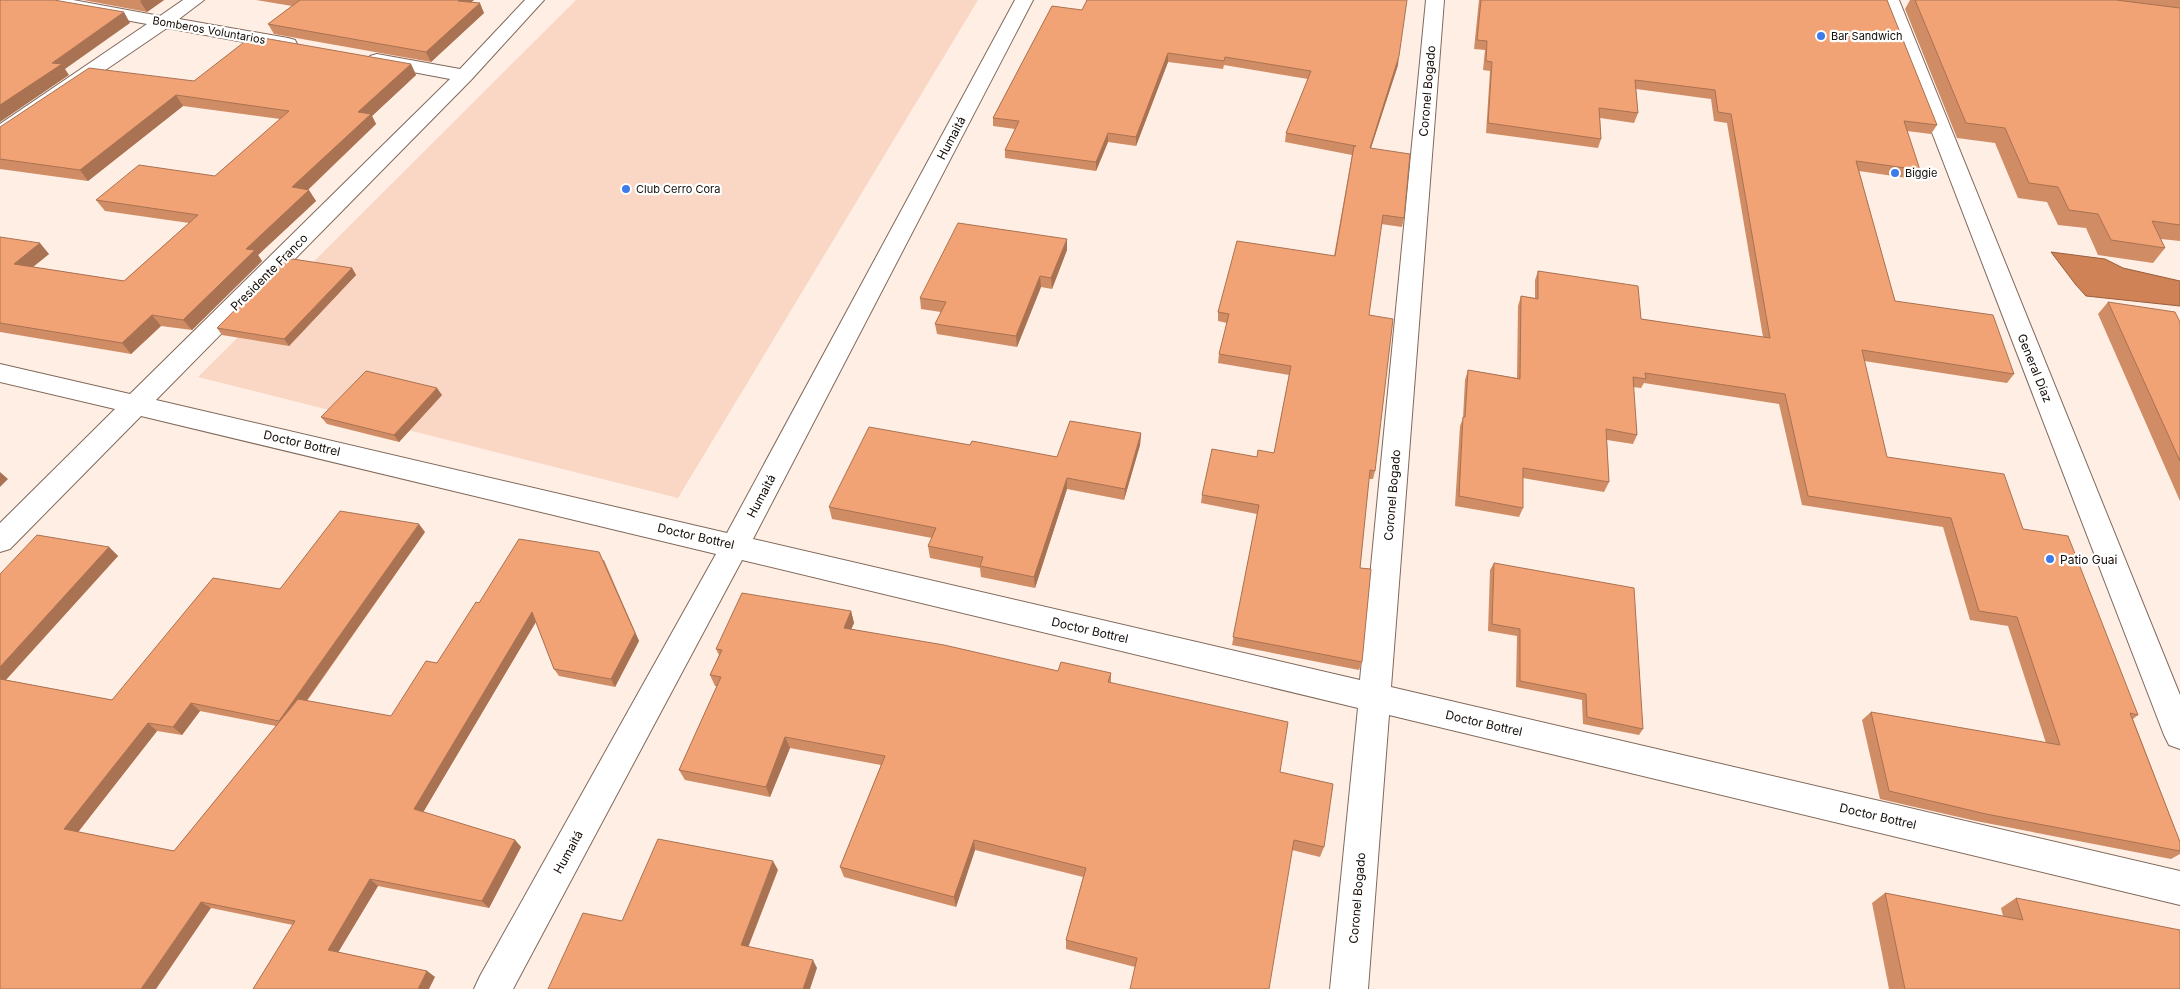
<svg xmlns="http://www.w3.org/2000/svg" width="2180" height="989" font-family="Inter,sans-serif">
	<style>
		.green { fill: #f9d7c4 }
		.water { fill: #ce8255; stroke: #965e3d }
		.lines { fill: none; stroke-linecap: round; stroke-linejoin: round }
		.street-casing { stroke: #81695b; stroke-width: 2 }
		.street { fill: #fff; fill-rule: evenodd }
		.wall { fill: #d08c65; fill-rule: evenodd }
		.shaded-wall { fill: #a97252 }
		.building { fill: #f2a375; stroke: #a97252 }
		.poi-dot { fill: #3c7be9; stroke: #fff; stroke-width: 2 }
		.labels { text-anchor: middle; dominant-baseline: central; stroke-width: 4.5; stroke-linejoin: round; paint-order: stroke }
		.far-street-label { font-size: 11px; fill: #130b06; stroke: #fff }
		.far-poi-label { font-size: 11px; fill: #130b06; stroke: #fff; text-anchor: start }
		.street-label { font-size: 12px; fill: #130b06; stroke: #fff }
		.poi-label { font-size: 12px; fill: #130b06; stroke: #fff; text-anchor: start }
	</style>
	<rect width="100%" height="100%" fill="#ffeee4"/>
	<path class="green" d="M576 0H978L678 498 198 377Z"/>
	<path class="water" d="M2051 252 2105 259 2123 268 2180 281V306L2086 296 2076 285Z"/>
	<g class="lines">
		<g class="street-casing">
			<path id="street" d="M34 0H73L160 16 183 0H204L179 19 288 38 295 40 297 44 295 48 288 50 167 28 7 137 0 139V124L147 24 43 5 37 4Z
				M525 0H544L471 80 156 400 727 533 1015 0H1033L753 539 1360 680 1426 0H1444L1391 687 2180 871V905L1389 715 1368 989H1330L1358 708 742 560 513 989H474L480 976 716 554 141 416 10 549 0 552V523L115 409 0 382V364L130 394 450 79 370 64 367 60 370 56 377 54 460 69Z
				M1881 0H1899L2180 695V749L2169 745 2164 735Z"/>
		</g>
		<use href="#street" class="street"/>
	</g>
	<path class="wall" d="M83 0H164L147 12Z
		M256 0H474L471 2 484 13 431 62 274 34 268 24 292 6Z
		M1479 0H1887L1937 125 1931 134 1907 131 1920 170 1914 179 1859 171 1895 301 2014 374 2007 383 1864 361 1887 457 2023 529 2138 715 2133 719 2180 842V854L2171 859 1976 821 1880 799 1862 720 1871 712 2046 743 2008 626 1970 620 1943 527 1802 505 1779 404 1644 383 1641 388 1633 387 1637 435 1633 444 1607 440 1609 482 1604 492 1523 478V508L1519 517 1455 506 1460 426 1463 418 1465 380 1468 370 1517 378 1518 306 1521 296 1535 298V280L1538 271 1641 319 1763 337 1727 123 1714 121 1711 99 1636 89 1638 113 1634 123 1600 118 1601 139 1598 148 1486 133 1490 71 1483 70 1485 50 1474 49Z
		M1910 0H2180V241L2161 239 2165 248 2153 263 2098 255 2086 228 2058 225 2047 202 2018 198 1995 143 1957 138 1905 9Z
		M1052 6 1398 65 1371 148 1404 218 1402 227 1381 224 1369 315 1375 471 1373 479H1369L1360 568 1362 662 1359 670 1232 645 1257 514 1201 503 1202 495 1257 457 1274 453 1289 375 1218 363 1219 354 1227 323 1218 321V312L1334 256 1352 155 1285 142 1286 133 1308 79 1224 65 1223 69 1168 62 1136 146 1108 142 1096 171 1005 158V150L1015 129 993 126V118Z
		M411 64 416 75 372 116 376 124 308 190 316 201 258 255 262 261 192 330 161 326 131 354 0 332V237L49 254 33 267 124 281 189 223 105 211 96 200 215 176 280 119 183 106 88 181 0 169V127L194 81Z
		M1067 250 1052 289 1041 287 1017 347 937 334 935 324 941 312 921 309 920 298Z
		M352 268 356 275 289 346 222 335 217 328Z
		M2108 302 2180 322V501L2098 314Z
		M442 395 399 442 327 424 321 417Z
		M1141 433 1140 445 1124 500 1067 489 1035 588 981 577 980 568 930 558 928 546 932 538 832 519 829 507 970 445 1057 457Z
		M425 532 307 701 391 716 437 663 479 603 604 560 639 641 615 687 559 676 554 669 536 622 423 812 515 840 521 847 489 908 378 886 338 952 427 971 435 977 253 989 293 925 211 908 0 989V574L109 547 118 556 6 680 112 700 280 589ZM200 711 276 726 174 851 78 832 157 731 182 735Z
		M1494 563 1643 729 1639 735 1583 724 1582 700 1516 687 1517 636 1488 631 1490 570Z
		M851 611 854 623 851 629 1058 671 1111 673V683L1280 772 1324 847 1320 857 1292 850 1135 967 1066 949V940L1083 877 975 850 956 907 844 877 840 867 881 765 790 748 770 797 685 780 679 770 717 686H715L710 675 719 655 716 649Z
		M1885 893 2003 916 2001 908 2016 898 2180 989H1889L1872 903Z"/>
	<path class="shaded-wall" d="M142 0H164L147 12 140 1Z
		M459 0H474L462 10 458 1Z
		M480 3 484 13 431 62 426 52Z
		M124 12 130 23 65 69 69 75 0 122V105L52 63Z
		M1168 53V62L1136 146V137Z
		M1399 56 1398 65 1368 157 1370 148Z
		M411 64 416 75 372 116 376 124 299 198 292 187 358 112Z
		M176 95 183 106 88 181 80 170Z
		M1108 133V142L1096 171V162Z
		M309 190 316 201 258 255 262 261 192 330 183 320 246 249Z
		M1067 239V250L1052 289 1051 278Z
		M40 243 49 254 24 274 14 264Z
		M352 268 356 275 289 346 284 339Z
		M1040 276 1041 287 1017 347 1016 336Z
		M152 315 161 326 131 354 122 343Z
		M437 388 442 395 399 442 394 435Z
		M1141 433 1140 445 1124 500 1125 489Z
		M0 472 8 479 0 487Z
		M1067 478V489L1035 588 1034 577Z
		M419 524 425 532 287 728 279 721Z
		M109 547 118 556 1 685 0 684V667Z
		M599 552 639 641 615 687 611 679Z
		M851 611 854 623 847 639 844 628Z
		M532 612 537 620 421 816 414 809Z
		M191 703 200 711 182 735 173 727Z
		M148 723 157 731 75 836 64 829Z
		M785 737 790 748 770 797 766 787Z
		M515 840 521 847 489 908 482 901Z
		M974 840 975 850 956 907 954 897Z
		M773 861 778 870 746 953 741 945Z
		M370 879 378 886 336 956 328 950Z
		M201 902 211 908 156 989H141Z
		M813 960 817 968 810 989H803Z
		M427 971 435 977 429 989H418Z"/>
	<path class="building" d="M0 0H54L124 12 52 63 62 64 0 105Z
		M300 0H459L458 1 480 3 426 52 268 24Z
		M1087 0H1407L1399 56 1370 148 1410 154 1404 218 1383 215 1369 315 1393 319 1375 471 1370 470 1360 568 1371 569 1362 662 1233 637 1259 505 1202 495 1212 449 1257 457 1258 450 1274 453 1291 366 1219 354 1229 314 1218 312 1237 241 1335 256 1354 146H1356L1286 133 1311 71 1225 57 1224 61 1168 53 1136 137 1108 133 1096 162 1005 150 1019 121 993 118 1052 6 1082 10Z
		M1481 0H1887L1937 125 1904 121 1920 170 1856 161 1895 301 1993 315 2014 374 1862 350 1887 457 2004 474 2023 529 2068 536 2138 715 2130 713 2180 842V851L1986 814 1889 791 1871 712 2060 745 2017 617 1979 611 1951 518 1808 496 1785 394 1645 373 1646 379 1633 377 1637 435 1606 429 1609 482 1523 468V508L1459 496 1463 417H1465L1468 370 1520 379 1521 296 1538 299V271L1638 286 1641 319 1770 338 1731 114 1718 112 1715 90 1635 80 1638 113 1599 108 1601 139 1488 123 1492 62 1486 61 1487 41 1477 40Z
		M1915 0H2116L2180 8V225L2152 221 2165 248 2111 240 2098 214 2069 210 2058 187 2029 183 2005 128 1966 123Z
		M252 36 411 64 358 112 371 114 292 187 309 190 246 249 255 250 183 320 152 315 122 343 0 323V237L40 243 14 264 124 281 198 215 96 200 139 165 215 176 289 111 176 95 80 170 0 159V127L89 68 194 81Z
		M958 223 1067 239 1051 278 1040 276 1016 336 935 324 946 302 920 298Z
		M286 258 352 268 284 339 217 328Z
		M2108 302 2175 312 2180 322V461Z
		M366 371 437 388 394 435 321 417Z
		M1070 421 1141 433 1125 489 1067 478 1034 577 980 566 983 557 928 546 936 528 829 507 869 427 970 445 972 441 1057 457Z
		M340 511 419 524 279 721 191 703 173 727 148 723 64 829 174 851 298 699 391 716 426 661 437 663 476 602 479 603 519 539 599 552 635 633 611 679 554 669 532 612 414 809 515 840 482 901 370 879 328 950 427 971 418 989H253L295 921 201 902 141 989H0V679L112 700 213 578 280 589Z
		M37 535 109 547 0 667V574Z
		M1494 563 1634 588 1643 729 1587 717 1586 694 1520 681V629L1492 624Z
		M742 593 851 611 844 628 944 645 1058 671 1061 662 1111 673 1108 682 1288 722 1280 772 1333 784 1324 847 1294 840 1269 989H1130L1137 958 1066 940 1086 868 974 840 954 897 840 867 885 756 785 737 766 787 679 770 721 677 710 675 722 650 716 649Z
		M658 839 773 861 741 945 813 960 803 989H548L583 913 622 921Z
		M1885 893 2023 920 2016 898 2180 930V989H1905Z"/>
	<g class="poi-dot">
		<circle cx="1821" cy="36" r="5"/>
		<circle cx="1895" cy="173" r="5"/>
		<circle cx="626" cy="189" r="5"/>
		<circle cx="2050" cy="559" r="5"/>
	</g>
	<g class="labels">
		<g class="far-street-label">
			<text transform="translate(209 30) rotate(10)">Bomberos Voluntarios</text>
		</g>
		<g class="far-poi-label">
			<text x="1831" y="36">Bar Sandwich</text>
			<text x="1905" y="173">Biggie</text>
			<text x="636" y="189">Club Cerro Cora</text>
		</g>
		<g class="street-label">
			<text transform="translate(1427 91) rotate(-85)">Coronel Bogado</text>
			<text transform="translate(951 138) rotate(-62)">Humaitá</text>
			<text transform="translate(269 272) rotate(-45)">Presidente Franco</text>
			<text transform="translate(2035 368) rotate(68)">General Díaz</text>
			<text transform="translate(302 443) rotate(13)">Doctor Bottrel</text>
			<text transform="translate(1392 495) rotate(-85)">Coronel Bogado</text>
			<text transform="translate(761 496) rotate(-62)">Humaitá</text>
			<text transform="translate(696 536) rotate(13)">Doctor Bottrel</text>
			<text transform="translate(1090 630) rotate(13)">Doctor Bottrel</text>
			<text transform="translate(1484 723) rotate(13)">Doctor Bottrel</text>
			<text transform="translate(1878 816) rotate(13)">Doctor Bottrel</text>
			<text transform="translate(568 852) rotate(-61)">Humaitá</text>
			<text transform="translate(1357 898) rotate(-85)">Coronel Bogado</text>
		</g>
		<g class="poi-label">
			<text x="2060" y="559">Patio Guai</text>
		</g>
	</g>
</svg>
